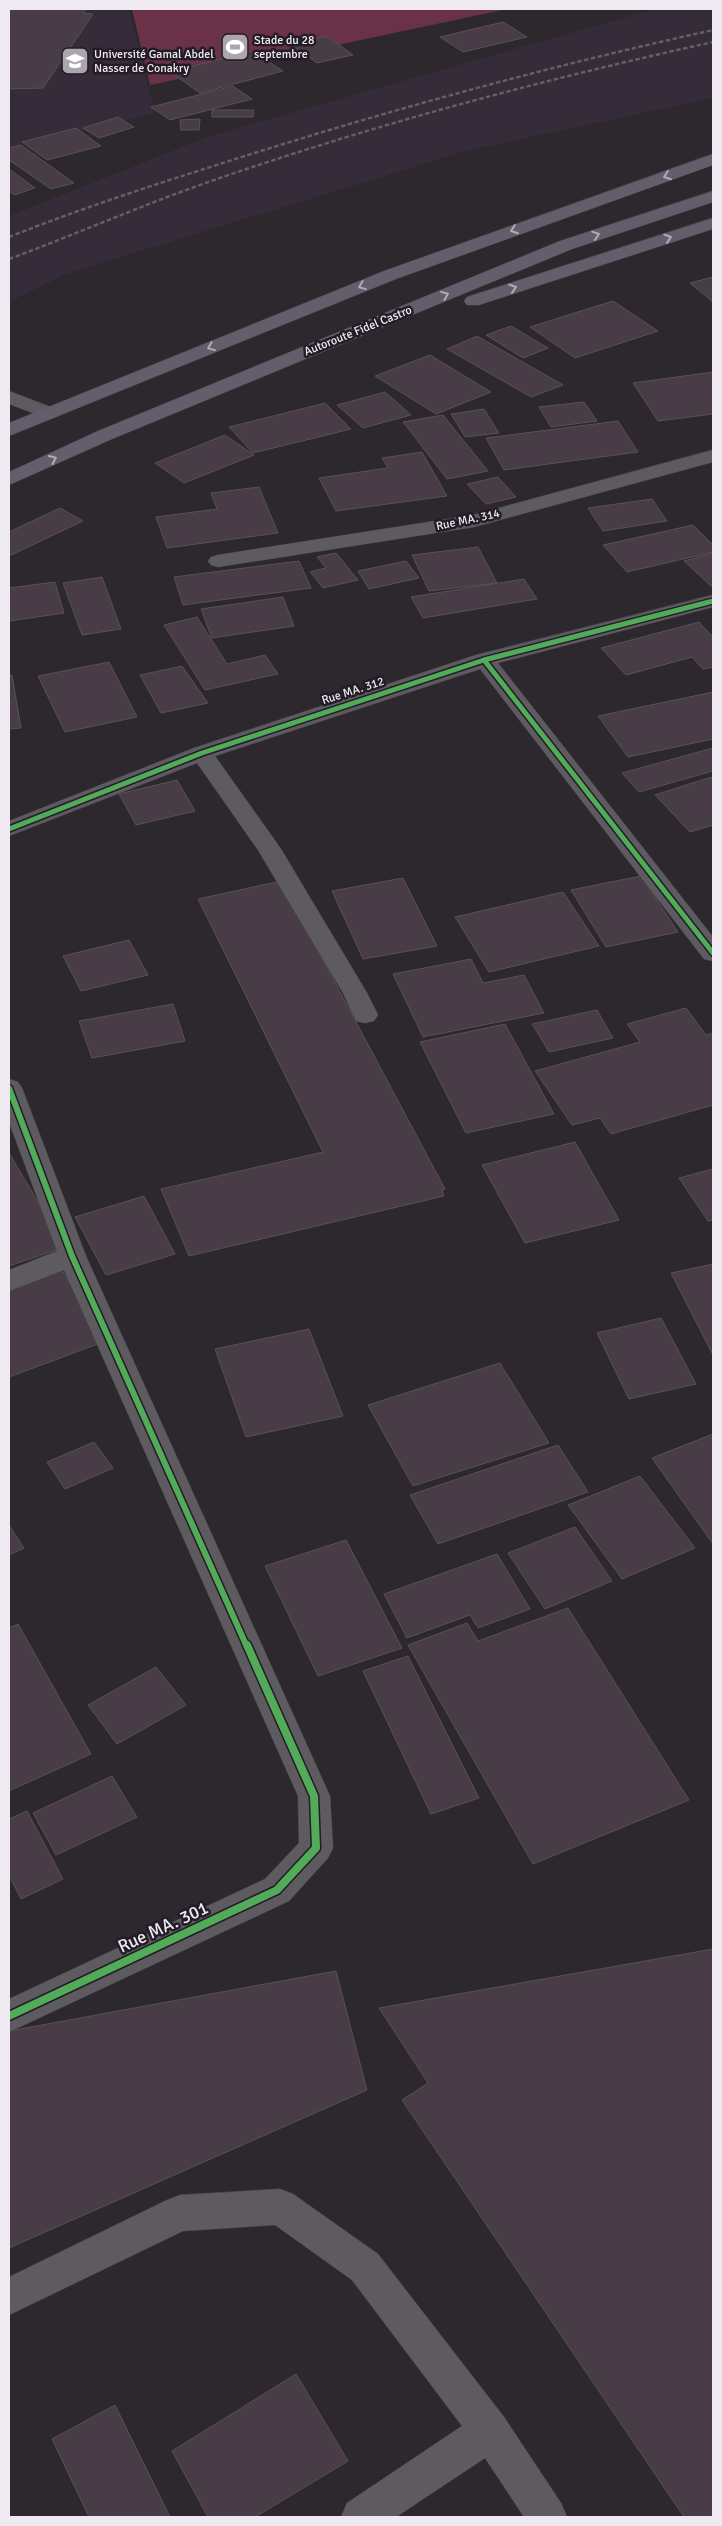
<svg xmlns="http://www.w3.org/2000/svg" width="722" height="2526" font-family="Signika,sans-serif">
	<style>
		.built { fill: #352b39 }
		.green { fill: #693247 }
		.building { fill: #483c46; stroke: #575256 }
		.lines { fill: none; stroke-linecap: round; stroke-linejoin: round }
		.minor-casing { stroke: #49444a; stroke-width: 1 }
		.highway-casing { stroke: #49444a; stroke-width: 1 }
		.minor { fill: #5e5b60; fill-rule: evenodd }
		.highway { fill: #635e6b; fill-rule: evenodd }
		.rail { stroke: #635f64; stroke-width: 2.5; stroke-dasharray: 4.5 2.5; stroke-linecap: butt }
		.cycleway-far2-casing { stroke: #231c26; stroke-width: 8 }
		.cycleway-far1-casing { stroke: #231c26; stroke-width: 9 }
		.cycleway-casing { stroke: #231c26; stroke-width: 11 }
		.cycleway-far2 { stroke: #51ab58; stroke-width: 5 }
		.cycleway-far1 { stroke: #51ab58; stroke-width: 6 }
		.cycleway { stroke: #51ab58; stroke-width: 8 }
		.oneway { stroke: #b0abb5 }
		.labels { text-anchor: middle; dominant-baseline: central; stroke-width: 5; stroke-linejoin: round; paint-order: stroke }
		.far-poi-label { font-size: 12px; fill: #efeaf2; stroke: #231c26; text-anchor: start }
		.far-street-label { font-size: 12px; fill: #efeaf2; stroke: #231c26 }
		.near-street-label { font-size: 18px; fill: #efeaf2; stroke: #231c26 }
	</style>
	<rect width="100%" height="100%" fill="#2c282d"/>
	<path class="built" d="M9 9H129L155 113 9 148Z
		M655 9H713V98L466 151 66 274 9 302V216L207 137Z"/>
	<path class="green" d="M132 9H507L150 85Z"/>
	<path class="building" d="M9 9H87L82 13 93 14 43 88 9 89Z
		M503 22 527 37 463 52 440 37Z
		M327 36 353 55 317 63 291 44Z
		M252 51 283 71 200 93 170 72Z
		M233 86 252 99 170 120 151 107Z
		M212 110H254L253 117H212Z
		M118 117 134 127 99 138 83 128Z
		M200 119 199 130H181L180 120Z
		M76 128 101 146 47 160 22 142Z
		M21 145 74 183 51 189 9 160V148Z
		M9 169 35 188 14 195 9 191Z
		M713 277V302L690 283Z
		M613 301 658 331 575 358 530 327Z
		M511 326 548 348 523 358 486 335Z
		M477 336 563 385 531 397 447 349Z
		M430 355 491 392 436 414 375 376Z
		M713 372V414L658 421 633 383Z
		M385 392 411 415 363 428 337 405Z
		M584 402 597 421 551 427 539 407Z
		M325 403 351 429 253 453 229 427Z
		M484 409 499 433 465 437 451 414Z
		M443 415 488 471 447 479 403 422Z
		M618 421 638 452 504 470 486 438Z
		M225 435 254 455 184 483 155 463Z
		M422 452 447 496 336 511 319 478 388 468 382 458Z
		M498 477 516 497 486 504 467 484Z
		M259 487 278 533 167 548 156 517 217 509 211 493Z
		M652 499 667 521 603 531 588 508Z
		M60 508 83 521 9 556V532Z
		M693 525 713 545V552L627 572 603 545Z
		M478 547 497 583 429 591 412 555Z
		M336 553 358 580 323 588 310 572 326 568 317 557Z
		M713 553V585L711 586 684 561Z
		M299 561 311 588 183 605 174 577Z
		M406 561 419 578 369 589 358 571Z
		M102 577 121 629 82 635 63 583Z
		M524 579 537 599 423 618 411 597Z
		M55 582 64 613 9 621V588Z
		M283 597 294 626 212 638 201 609Z
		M197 617 227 664 265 655 278 674 205 690 164 625Z
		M699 622 713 637V667L703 669 692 657 626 675 601 648Z
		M109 662 137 717 65 732 38 676Z
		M182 666 208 703 161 713 140 675Z
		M12 675 21 728 9 729V676Z
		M713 692V739L628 757 598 716Z
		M713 748V771L639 792 622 773Z
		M711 777 713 780V825L690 832 655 795Z
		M177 780 195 811 136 825 119 794Z
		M641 876 678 932 606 947 571 890Z
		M403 878 437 946 363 959 332 891Z
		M281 881 445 1189 442 1190 444 1196 189 1256 161 1189 323 1152 198 899Z
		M563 892 599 946 489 972 455 917Z
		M129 940 148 975 81 991 63 956Z
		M471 959 483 983 524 975 544 1013 423 1037 393 974Z
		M173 1004 185 1041 92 1058 79 1021Z
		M686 1008 706 1035 713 1033V1105L611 1134 600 1118 572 1125 535 1071 640 1042 627 1024Z
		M597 1010 613 1038 549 1052 532 1024Z
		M505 1024 554 1114 466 1133 420 1042Z
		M575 1142 619 1220 525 1243 482 1165Z
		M9 1153 65 1247 9 1266Z
		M713 1169V1220L708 1221 679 1178Z
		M144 1196 175 1254 106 1275 75 1217Z
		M713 1264V1355L671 1273Z
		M61 1269 106 1341 9 1377V1288Z
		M661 1318 696 1384 629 1399 597 1333Z
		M309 1329 343 1416 246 1437 215 1349Z
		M500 1363 549 1443 413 1486 368 1405Z
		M713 1434V1544L652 1458Z
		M94 1442 113 1468 65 1489 47 1462Z
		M558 1445 588 1492 438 1544 410 1495Z
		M640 1476 695 1548 622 1579 568 1505Z
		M9 1525 24 1548 9 1555Z
		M575 1527 612 1581 545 1609 508 1553Z
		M346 1540 402 1648 318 1676 265 1566Z
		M497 1554 530 1609 478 1628 470 1615 407 1638 384 1594Z
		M568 1608 689 1800 533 1864 408 1645 467 1623 478 1641Z
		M18 1624 91 1754 9 1791V1628Z
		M408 1656 479 1798 431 1814 363 1671Z
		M156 1667 186 1705 117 1744 88 1705Z
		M112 1776 137 1817 56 1855 33 1813Z
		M27 1811 63 1879 21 1899 9 1875V1819Z
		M713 1949V2517H684L402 2100 428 2083 379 2008Z
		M336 1971 367 2090 9 2248V2031Z
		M296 2374 348 2461 255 2517H208L172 2451Z
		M115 2405 170 2517H89L52 2439Z"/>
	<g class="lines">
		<g class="minor-casing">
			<path id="minor" d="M9 391 56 409 59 413 56 417 49 419 9 404Z
				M713 450V462L474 527 218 567 211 565 208 561 211 557 218 555 473 515Z
				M713 595V607L498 663 713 937V961L704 959 480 669 215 756 281 849 367 993 378 1015 374 1021 365 1023 356 1021 343 993 258 850 197 763 9 836V821L194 748 476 655Z
				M9 1079 18 1082 22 1088 86 1256 330 1796 333 1848 328 1858 289 1901 9 2032V1999L265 1879 299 1843 298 1796 64 1270 9 1291V1270L57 1251 9 1122Z
				M280 2189 293 2194 378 2254 504 2417 561 2503 567 2517H524L485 2458 396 2517H341L347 2503 462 2426 352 2280 275 2225 183 2231 9 2315V2277L167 2200 180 2195Z"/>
		</g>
		<g class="highway-casing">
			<path id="highway" d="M713 154V165L396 279 9 436V423L384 271Z
				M713 191V202L572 249 112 439 9 485V472L98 431 560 241Z
				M713 218V229L479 305H467L464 301 467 297Z"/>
		</g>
		<use href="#minor" class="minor"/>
		<use href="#highway" class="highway"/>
		<path class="rail" d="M9 237C87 206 166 181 245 156 400 107 555 65 713 30
			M9 259C79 233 147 203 217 179 380 123 546 79 713 42"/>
		<g class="cycleway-far2-casing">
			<path id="cycleway-far2" d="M484 660 713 953
				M9 829 202 753 484 660 713 601"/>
		</g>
		<g class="cycleway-far1-casing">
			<path id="cycleway-far1" d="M9 1088 72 1256 247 1647"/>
		</g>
		<g class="cycleway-casing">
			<path id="cycleway" d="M9 2016 277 1890 316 1848 314 1796 247 1645"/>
		</g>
		<use href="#cycleway-far2" class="cycleway-far2"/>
		<use href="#cycleway-far1" class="cycleway-far1"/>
		<use href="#cycleway" class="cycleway"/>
	</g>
	<defs><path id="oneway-chevron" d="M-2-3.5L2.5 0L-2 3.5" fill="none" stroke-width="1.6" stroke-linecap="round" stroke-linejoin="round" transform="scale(1.25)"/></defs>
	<g class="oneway">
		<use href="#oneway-chevron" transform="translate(667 176) rotate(160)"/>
		<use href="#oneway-chevron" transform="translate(514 230) rotate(160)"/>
		<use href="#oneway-chevron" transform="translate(596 235) rotate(-18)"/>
		<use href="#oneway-chevron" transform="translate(668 238) rotate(-18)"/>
		<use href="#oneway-chevron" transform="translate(362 286) rotate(158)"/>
		<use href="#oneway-chevron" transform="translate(513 288) rotate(-18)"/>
		<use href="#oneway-chevron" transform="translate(445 295) rotate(-22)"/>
		<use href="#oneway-chevron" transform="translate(211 347) rotate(158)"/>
		<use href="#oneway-chevron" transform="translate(53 459) rotate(-24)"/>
	</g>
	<defs>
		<g id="stadium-square" transform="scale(1.4375)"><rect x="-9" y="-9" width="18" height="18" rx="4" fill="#aba6ad" stroke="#231c26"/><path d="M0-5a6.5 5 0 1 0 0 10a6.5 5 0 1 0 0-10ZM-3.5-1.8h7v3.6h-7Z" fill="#fff"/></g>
		<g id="university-square" transform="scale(1.4375)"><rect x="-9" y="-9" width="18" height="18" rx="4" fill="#aba6ad" stroke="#231c26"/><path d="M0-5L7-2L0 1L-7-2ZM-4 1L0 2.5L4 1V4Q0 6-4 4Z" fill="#fff"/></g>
	</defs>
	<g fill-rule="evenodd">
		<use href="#stadium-square" x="235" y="47"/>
		<use href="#university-square" x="75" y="61"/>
	</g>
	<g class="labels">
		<g class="far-poi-label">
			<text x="254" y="40">Stade du 28<tspan x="254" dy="14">septembre</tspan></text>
			<text x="94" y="54">Université Gamal Abdel<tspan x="94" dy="14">Nasser de Conakry</tspan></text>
		</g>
		<g class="far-street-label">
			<text transform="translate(358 331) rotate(-22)">Autoroute Fidel Castro</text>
			<text transform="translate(468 520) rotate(-12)">Rue MA. 314</text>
			<text transform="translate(353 691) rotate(-18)">Rue MA. 312</text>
		</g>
		<g class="near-street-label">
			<text transform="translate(163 1927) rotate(-25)">Rue MA. 301</text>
		</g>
	</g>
	<rect width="722" height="2526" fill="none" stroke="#efeaf2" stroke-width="20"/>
</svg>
